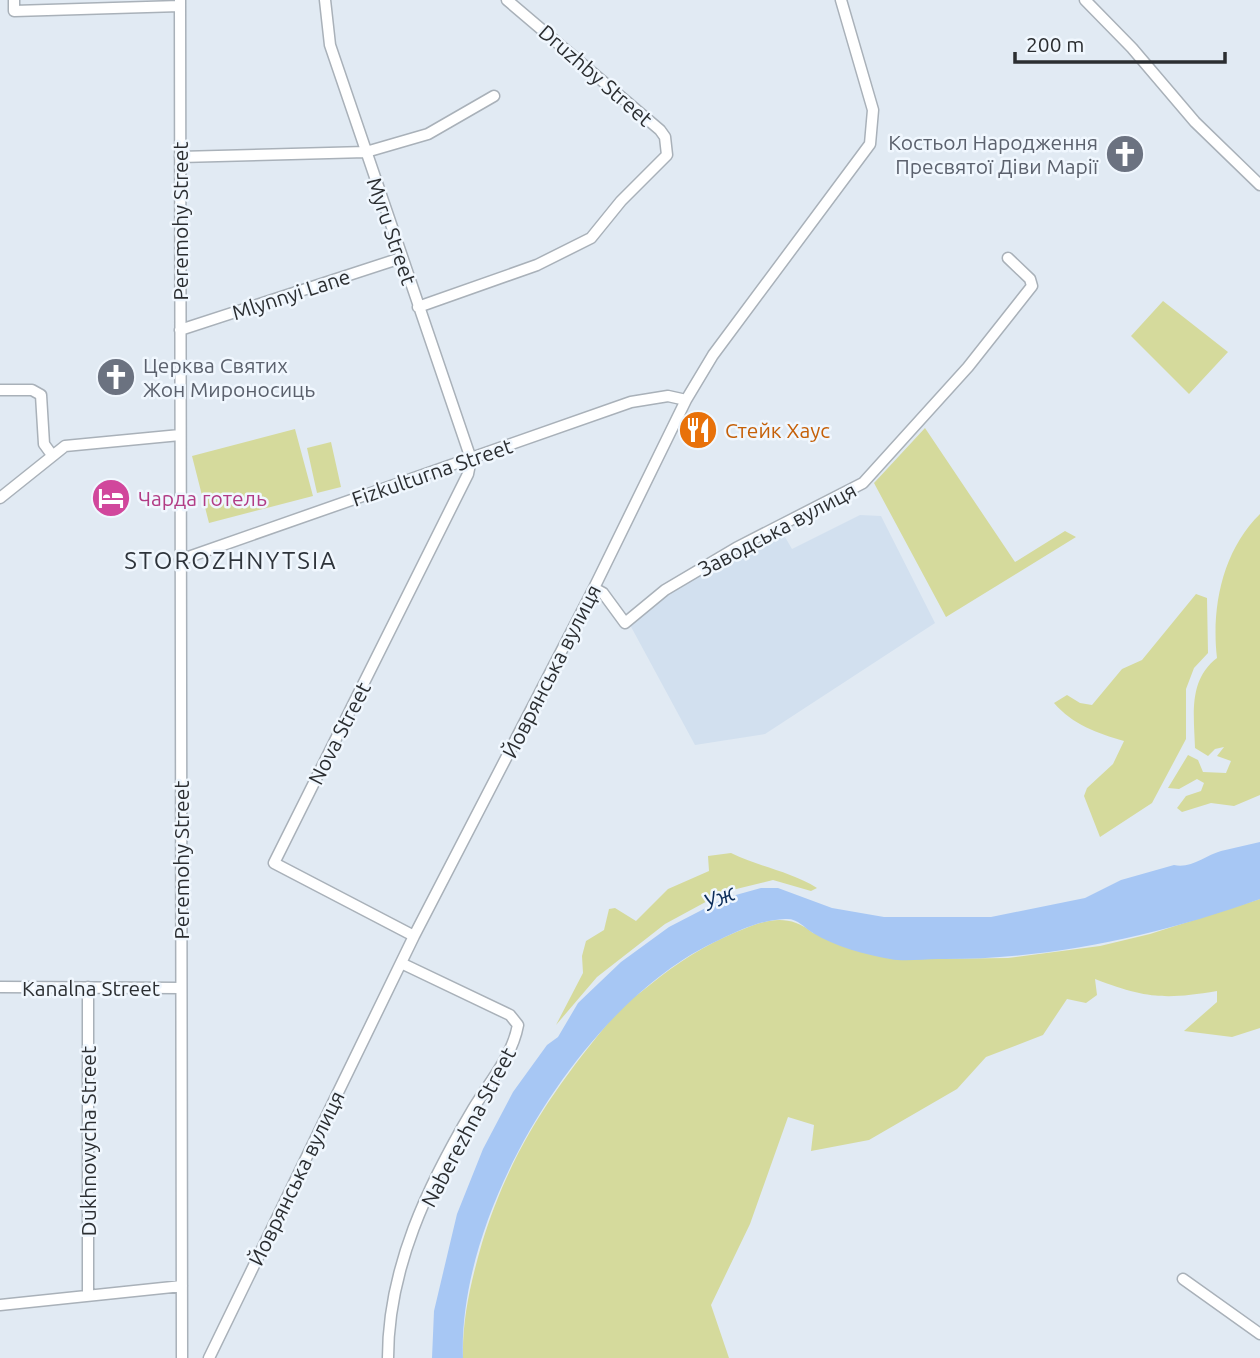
<svg xmlns="http://www.w3.org/2000/svg" width="1260" height="1358" font-family="Ubuntu,sans-serif">
	<style>
		.built { fill: #d2e0ef }
		.green { fill: #d5da9c }
		.water { fill: #a7c7f4 }
		.lines { fill: none; stroke-linecap: round; stroke-linejoin: round }
		.minor-casing { stroke: #a9b1b9; stroke-width: 13 }
		.minor { stroke: #fff; stroke-width: 10 }
		.labels { text-anchor: middle; dominant-baseline: central; stroke-width: 5; stroke-linejoin: round; paint-order: stroke }
		.street-label { font-size: 21px; fill: #2b2e31; stroke: #f0f7fe }
		.worship-label { font-size: 21px; fill: #5b616d; stroke: #f0f7fe; text-anchor: end }
		.food-label { font-size: 21px; fill: #c56008; stroke: #f0f7fe; text-anchor: start }
		.hotel-label { font-size: 21px; fill: #b23c85; stroke: #f0f7fe; text-anchor: start }
		.water-label { font-size: 23px; font-style: italic; fill: #0b2d5a; stroke: #f0f7fe }
		.quarter-label { font-size: 24px; letter-spacing: 2px; fill: #2e343b; stroke: #f0f7fe }
	</style>
	<rect width="100%" height="100%" fill="#e1eaf3"/>
	<path class="built" d="M860 515 881 516 935 623 765 734 695 745 629 623 665 593 781 530 792 549Z"/>
	<path class="green" d="M1163 301 1228 352 1189 394 1131 336Z
		M925 428 1015 562 1065 531 1076 537 946 617 874 483Z
		M295 429 313 496 209 523 192 456Z
		M331 442 341 487 317 493 307 448Z
		M1260 514V795L1234 806 1211 803 1182 812 1177 808 1186 796 1201 791 1204 783 1197 779 1179 789 1168 788 1188 755 1198 760 1203 772 1226 773 1231 761 1217 756 1224 747 1215 749 1208 756 1195 748C1194 715 1188 680 1217 658 1211 607 1223 550 1260 514Z
		M1196 594 1207 598 1208 653 1194 668 1186 689V739L1152 803 1100 837 1084 796 1087 788 1113 764 1124 741C1097 733 1073 725 1054 703L1067 695 1080 703 1092 705 1122 669 1142 660Z
		M731 853C759 867 790 871 817 888L811 891 773 880 724 892 665 924 597 977 556 1025 583 973 582 956 586 941 604 930 609 909 615 908 636 921 668 889 709 871 708 856Z
		M1260 899V1028L1232 1037 1184 1031 1217 1002V991C1164 1000 1145 998 1095 979L1097 995 1086 1003 1067 999 1043 1035 986 1057 957 1089 869 1140 811 1151 814 1125 788 1117 750 1224 711 1305 729 1358H463C462 1319 471 1281 482 1243 512 1145 559 1081 624 1004 628 1000 636 996 641 992 668 970 694 951 725 937 757 923 784 909 813 933L934 959 1008 958 1100 946 1150 934Z"/>
	<path class="water" d="M1260 842V899C1157 936 1049 960 938 959 923 959 905 962 890 959 866 955 834 946 813 933 803 927 798 918 785 919 761 920 740 930 719 940 584 1001 457 1210 463 1358H432L434 1311 457 1214 483 1149 513 1092 547 1045 558 1037 578 1003 621 962 669 927 725 898 761 888H778L832 908 884 917H991L1085 898 1121 880 1174 865C1191 869 1206 855 1221 851 1234 848 1247 845 1260 842Z"/>
	<g class="lines">
		<g class="minor-casing">
			<path id="minor" d="M14 0V11L180 6
				M180 0 182 1358
				M325 0 330 45 471 459 468 474 274 863 414 936
				M1085 0 1132 48 1195 122 1260 185
				M180 157 366 152 428 134 494 96
				M418 307 537 265 591 238 621 201 667 155 665 137 660 130 507 0
				M180 330 401 258
				M0 390H32L41 395 44 444 52 455
				M0 498 65 446 180 435
				M180 560 631 402 668 396 686 400
				M594 588 603 593 625 623 665 590 736 548 863 483 968 367 1032 286 1030 279 1008 258
				M0 987 181 988
				M88 987V1296
				M1183 1279 1260 1334
				M0 1305 182 1286
				M209 1358 414 936 594 588 686 400 713 355 870 144 873 110 841 0
				M388 1358C388 1268 428 1185 473 1109 490 1081 512 1057 518 1025L510 1015 401 963"/>
		</g>
		<use href="#minor" class="minor"/>
	</g>
	<defs>
		<g id="church-disc" transform="scale(2.0125)"><circle r="9.5" fill="#6b7280" stroke="#f0f7fe"/><path d="M-1.2-6h2.4v3.5h3.3v2.4h-3.3V6h-2.4V-.1h-3.3v-2.4h3.3Z" fill="#fff"/></g>
		<g id="restaurant-disc" transform="scale(2.0125)"><circle r="9.5" fill="#e8710a" stroke="#f0f7fe"/><path d="M-5-6h1v4h1v-4h1v4h1v-4h1v5L-1.5 .5V6h-2V.5L-5-1ZM5-6V6H3V1.5H1.5Q1.5-4 5-6Z" fill="#fff"/></g>
		<g id="hotel-disc" transform="scale(2.0125)"><circle r="9.5" fill="#d1479c" stroke="#f0f7fe"/><path d="M-6-4.5h1.5V1H6V5H4.5V3h-9V5H-6ZM-4 0a1.8 1.8 0 1 1 3.6 0ZM.5 0V-2.5h3Q6-2.5 6 0Z" fill="#fff"/></g>
	</defs>
	<g fill-rule="evenodd">
		<use href="#church-disc" x="1125" y="154"/>
		<use href="#church-disc" x="116" y="377"/>
		<use href="#restaurant-disc" x="698" y="430"/>
		<use href="#hotel-disc" x="111" y="498"/>
	</g>
	<g class="labels">
		<g class="street-label">
			<text transform="translate(596 75) rotate(41)">Druzhby Street</text>
			<text transform="translate(180 221) rotate(-90)">Peremohy Street</text>
			<text transform="translate(392 231) rotate(71)">Myru Street</text>
			<text transform="translate(291 294) rotate(-18)">Mlynnyi Lane</text>
			<text transform="translate(432 472) rotate(-19)">Fizkulturna Street</text>
			<text transform="translate(777 529) rotate(-28)">Заводська вулиця</text>
			<text transform="translate(551 671) rotate(-63)">Йоврянська вулиця</text>
			<text transform="translate(339 733) rotate(-63)">Nova Street</text>
			<text transform="translate(181 860) rotate(-90)">Peremohy Street</text>
			<text x="91" y="988">Kanalna Street</text>
			<text transform="translate(468 1127) rotate(-62)">Naberezhna Street</text>
			<text transform="translate(88 1141) rotate(-90)">Dukhnovycha Street</text>
			<text transform="translate(296 1178) rotate(-64)">Йоврянська вулиця</text>
		</g>
		<g class="worship-label">
			<text x="1098" y="142">Костьол Народження<tspan x="1098" dy="24">Пресвятої Діви Марії</tspan></text>
			<text x="143" y="365" text-anchor="start">Церква Святих<tspan x="143" dy="24">Жон Мироносиць</tspan></text>
		</g>
		<g class="food-label">
			<text x="725" y="430">Стейк Хаус</text>
		</g>
		<g class="hotel-label">
			<text x="138" y="498">Чарда готель</text>
		</g>
		<g class="water-label">
			<text transform="translate(719 897) rotate(-23)">Уж</text>
		</g>
		<g class="quarter-label">
			<text x="231" y="560">STOROZHNYTSIA</text>
		</g>
	</g>
	<path d="M1015 52v10h210v-10" fill="none" stroke="#2b2e31" stroke-width="3.5"/>
	<text x="1026" y="52" font-size="21" fill="#2b2e31" stroke="#f0f7fe" stroke-width="5" paint-order="stroke">200 m</text>
</svg>
